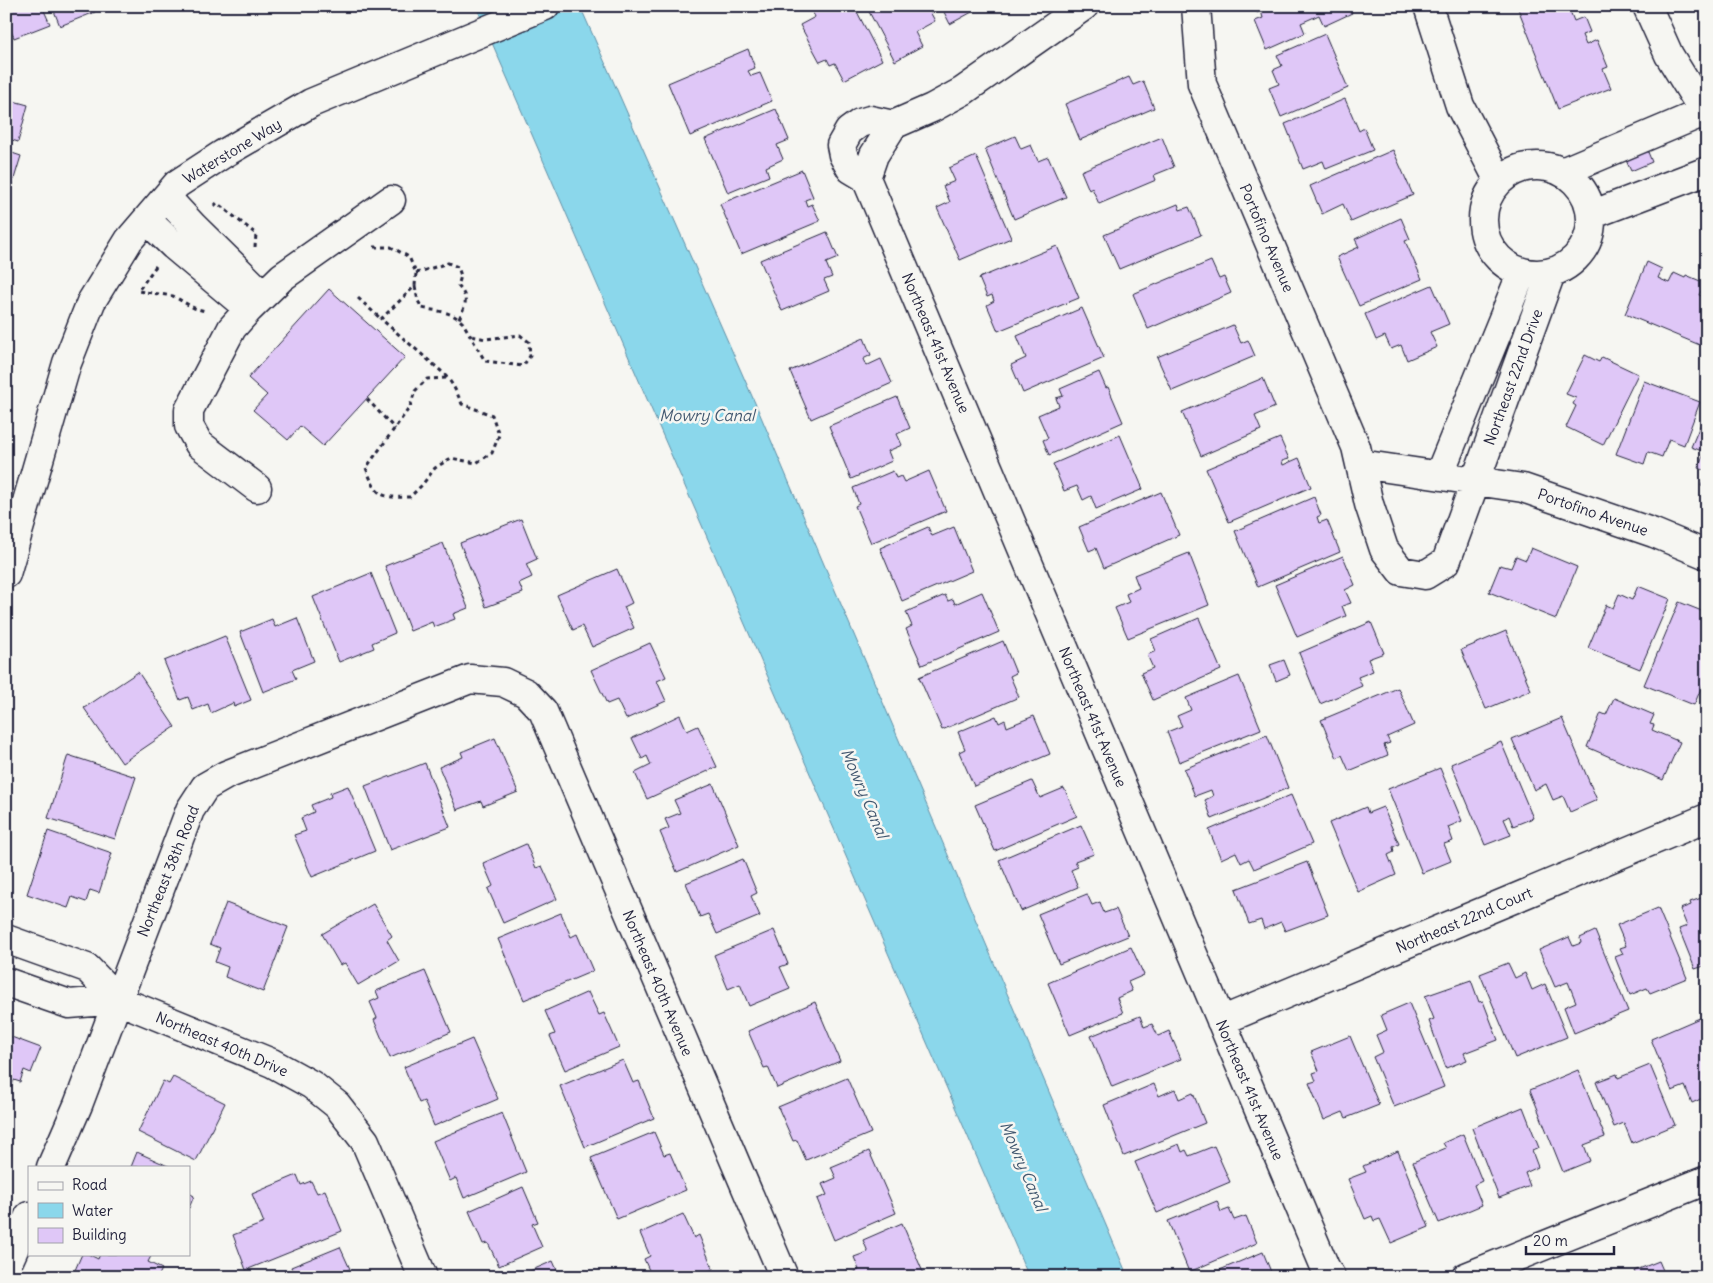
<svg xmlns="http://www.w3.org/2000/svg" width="1713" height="1283" font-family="Delius,sans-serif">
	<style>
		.water { fill: #8bd7eb; stroke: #618fa5 }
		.building { fill: #dfc7f7; stroke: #22223b }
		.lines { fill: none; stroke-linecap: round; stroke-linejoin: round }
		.minor-casing { stroke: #22223b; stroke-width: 31 }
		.path { stroke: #22223b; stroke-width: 3; stroke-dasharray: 4 4; stroke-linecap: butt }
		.minor { stroke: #f6f6f2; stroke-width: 28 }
		.labels { text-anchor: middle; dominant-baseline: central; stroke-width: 5; stroke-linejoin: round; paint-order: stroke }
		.street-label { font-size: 15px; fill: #22223b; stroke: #f6f6f2 }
		.water-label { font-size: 16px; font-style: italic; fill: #425870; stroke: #f6f6f2 }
	</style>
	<rect width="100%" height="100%" fill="#f6f6f2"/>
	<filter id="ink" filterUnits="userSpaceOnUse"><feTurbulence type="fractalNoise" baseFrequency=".02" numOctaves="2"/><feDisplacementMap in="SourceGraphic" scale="10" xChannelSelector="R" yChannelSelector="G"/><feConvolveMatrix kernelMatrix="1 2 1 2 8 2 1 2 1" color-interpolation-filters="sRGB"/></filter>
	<g filter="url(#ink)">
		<path class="water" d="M476 6H580L759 412 1128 1277H1029Z"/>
		<path class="building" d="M6 6H42L50 24 14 38 6 19Z
			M52 6H92L95 12 60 26Z
			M822 6H854L882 60 844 80 835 63 830 65 827 59 820 62 800 25 815 17 812 11Z
			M866 6H927L935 21 915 32 922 46 895 61Z
			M941 6H983L950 24Z
			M1254 6H1349L1352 13 1324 26 1319 15 1301 23 1305 33 1267 50 1255 21 1263 18 1261 11 1257 13Z
			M1517 6H1580L1570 11 1574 21 1584 17 1590 32 1582 35 1586 45 1597 40 1608 67 1603 69 1611 88 1558 109Z
			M1325 34 1348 88 1281 117 1269 88 1279 84 1273 70 1282 66 1277 55Z
			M748 49 755 68 748 71 751 76 760 73 772 101 690 136 668 83Z
			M1129 77 1133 85 1143 81 1154 108 1080 140 1065 104Z
			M6 99 28 105 18 142 6 138Z
			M1345 99 1359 131 1364 128 1373 150 1326 169 1323 161 1303 169 1285 124Z
			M776 109 789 140 777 145 783 159 766 167 769 176 728 193 705 139Z
			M1015 136 1021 149 1031 145 1038 161 1048 157 1066 197 1014 219 985 149Z
			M1162 137 1174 167 1154 175 1156 180 1099 204 1092 188 1089 190 1081 171Z
			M1646 147 1652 162 1631 171 1624 156Z
			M1393 150 1413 195 1351 222 1343 204 1322 214 1310 186Z
			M6 151 21 156 10 192 6 191Z
			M976 156 1011 238 960 260 937 208 950 202 943 186 955 181 949 168Z
			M802 170 813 197 805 200 807 206 812 204 820 221 741 254 720 204Z
			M1178 204 1180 210 1189 207 1201 235 1119 269 1104 235Z
			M1401 218 1410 239 1405 241 1422 279 1359 306 1337 257 1359 247 1355 239Z
			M827 232 838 258 826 263 832 277 824 280 829 291 782 311 760 260Z
			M1057 246 1079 298 998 331 987 305 994 301 992 295 987 297 979 278Z
			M1211 261 1219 279 1224 277 1231 293 1148 329 1133 294Z
			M1647 262 1662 269 1658 278 1669 283 1674 273 1685 278 1686 275 1705 283 1699 295 1707 298V348L1625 314Z
			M1432 285 1449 324 1430 332 1437 347 1407 360 1401 345 1391 349 1385 336 1376 340 1365 314Z
			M329 289 405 357 323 446 300 426 288 440 253 410 267 395 248 378Z
			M1082 308 1104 358 1023 393 1011 365 1026 358 1017 336Z
			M1233 325 1241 343 1248 340 1255 356 1172 391 1157 357Z
			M864 338 871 355 863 359 866 366 881 359 892 383 811 419 790 371Z
			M1585 355 1599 362 1602 357 1638 374 1603 445 1566 427 1576 406 1573 404 1576 398 1566 394Z
			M1099 372 1106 388 1108 387 1123 422 1049 455 1043 440 1048 438 1038 415 1059 406 1056 398 1063 396 1060 389Z
			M1263 378 1275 407 1255 416 1261 430 1201 456 1182 412Z
			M1644 381 1700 402 1684 445 1669 439 1662 457 1648 452 1644 464 1616 454Z
			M897 397 910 428 897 434 902 445 888 451 892 461 851 479 829 426Z
			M1707 409V471L1698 468 1705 452 1691 447Z
			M1120 435 1143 489 1096 509 1091 496 1083 500 1077 486 1064 491 1053 464Z
			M1280 438 1289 459 1282 461 1283 465 1299 458 1311 487 1229 522 1206 469Z
			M893 471 896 478 901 476 904 482 929 471 946 511 871 543 855 506 859 504 853 488Z
			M1707 473V488L1701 486Z
			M1161 492 1179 535 1104 568 1096 548 1089 551 1079 527Z
			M1314 497 1321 515 1317 517 1319 523 1327 520 1340 552 1258 587 1235 531Z
			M521 519 537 559 526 564 532 577 519 583 523 593 486 607 460 543Z
			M928 527 932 536 954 527 972 571 902 601 880 548Z
			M443 543 468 608 453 614 455 619 434 627 432 622 410 631 385 566Z
			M1531 548 1577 567 1556 619 1489 592 1500 565 1511 568 1516 556 1526 560Z
			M1189 553 1209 605 1128 638 1115 608 1129 602 1126 594 1139 588 1134 575Z
			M1343 556 1355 585 1345 590 1351 603 1342 606 1346 616 1297 637 1275 585Z
			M617 569 632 603 624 607 634 628 592 647 582 626 573 630 557 595Z
			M371 573 395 633 372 643 374 648 339 662 313 597Z
			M1638 586 1670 599 1640 669 1588 648 1606 605 1613 608 1619 594 1632 600Z
			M982 592 999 632 922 665 906 629 912 626 906 612 945 595 948 601 953 599 955 604Z
			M1679 602 1707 613V619L1701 632 1707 635V675L1694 705 1644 685Z
			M297 618 314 661 292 670 296 679 263 692 240 632 272 619 275 627Z
			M1199 618 1221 670 1153 700 1141 673 1153 668 1147 655 1156 651 1151 639Z
			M1371 622 1384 653 1368 659 1373 671 1358 677 1362 686 1320 704 1299 653Z
			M1506 631 1531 690 1486 709 1461 650Z
			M225 636 251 700 234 707 233 703 211 713 208 704 193 710 188 697 180 700 164 661Z
			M1003 641 1016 673 1010 676 1019 697 942 730 919 677Z
			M650 643 666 677 657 681 666 701 626 719 617 700 607 704 591 670Z
			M1284 660 1290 675 1276 681 1270 665Z
			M138 672 175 727 122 763 84 708Z
			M1239 676 1261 729 1179 762 1167 732 1182 726 1177 716 1191 710 1186 698Z
			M1398 688 1414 725 1387 737 1390 743 1384 745 1388 755 1349 771 1342 755 1337 758 1321 720Z
			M1614 698 1654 715 1650 724 1654 725 1652 730 1680 742 1663 780 1587 747 1601 713 1606 715Z
			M680 715 687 731 698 726 717 767 647 799 635 773 651 765 647 756 642 759 632 738Z
			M996 716 999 723 1005 720 1007 727 1034 716 1050 754 974 786 959 752 965 749 958 732Z
			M1562 718 1597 800 1570 812 1563 796 1553 800 1546 784 1534 790 1512 739Z
			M1267 735 1288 788 1212 819 1205 800 1213 796 1211 790 1195 796 1184 769Z
			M495 738 518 792 483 806 481 801 457 810 439 767 463 757 461 752Z
			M1501 742 1533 818 1513 826 1509 816 1504 819 1511 835 1485 845 1451 764Z
			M68 755 136 777 115 839 48 818Z
			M425 763 450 827 390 850 365 786Z
			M1440 768 1462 821 1448 827 1453 841 1444 844 1451 861 1422 873 1388 789Z
			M1032 781 1040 798 1064 788 1077 816 995 851 975 805Z
			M713 784 739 845 677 872 660 832 669 828 665 819 680 813 674 800Z
			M348 786 375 851 312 877 294 835 306 831 301 818 314 812 311 805 331 797 330 793Z
			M1291 795 1312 844 1254 869 1249 859 1241 863 1236 852 1221 859 1209 830Z
			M1366 807 1368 813 1383 807 1399 844 1393 847 1394 852 1388 855 1396 875 1358 892 1329 823Z
			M1081 825 1094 854 1075 861 1078 867 1071 870 1078 887 1021 911 999 860Z
			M48 831 112 853 99 893 90 890 86 902 72 897 68 908 27 894Z
			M526 844 536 868 542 866 557 899 503 923 488 889 493 886 483 863Z
			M743 859 757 893 751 896 760 916 717 934 708 914 700 917 686 883Z
			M1307 862 1328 915 1285 931 1281 922 1264 929 1261 920 1249 924 1236 889Z
			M1087 894 1092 905 1100 902 1104 913 1116 909 1128 936 1059 964 1038 914Z
			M1707 896V965L1695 969 1679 929 1687 926 1680 909 1691 905 1690 902Z
			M226 903 288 927 263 992 225 977 228 967 215 962 220 948 210 944Z
			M373 904 392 936 387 940 399 961 358 985 345 963 340 965 322 934Z
			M1658 908 1687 978 1650 993 1647 988 1630 995 1615 957 1623 954 1620 948 1626 946 1617 925Z
			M561 913 571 937 577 934 593 971 524 1000 498 939Z
			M774 930 788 964 780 967 790 989 749 1006 740 984 728 989 714 955Z
			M1595 931 1628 1011 1574 1033 1564 1007 1576 1002 1568 982 1555 987 1539 950 1569 937 1573 946 1581 943 1580 938Z
			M1131 947 1144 975 1128 982 1132 991 1117 998 1123 1013 1070 1035 1048 983Z
			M1508 963 1515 978 1525 973 1532 990 1545 984 1567 1037 1515 1058 1480 974Z
			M425 971 451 1032 390 1058 374 1020 377 1018 370 1002 379 998 376 991Z
			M1471 980 1479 1002 1483 1001 1498 1040 1464 1053 1467 1060 1446 1068 1429 1021 1434 1019 1425 996Z
			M588 992 599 1015 604 1013 619 1047 565 1070 550 1036 555 1034 545 1011Z
			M815 1002 840 1061 777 1088 768 1067 764 1068 748 1031Z
			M1409 1003 1444 1087 1394 1107 1373 1057 1383 1052 1376 1035 1387 1030 1381 1015Z
			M1140 1016 1144 1027 1152 1024 1158 1036 1169 1031 1181 1059 1112 1087 1091 1036Z
			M1702 1017 1707 1029V1106L1703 1098 1692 1103 1685 1086 1672 1091 1651 1039Z
			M6 1035 41 1048 31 1073 24 1070 20 1082 14 1080 6 1100Z
			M1350 1036 1379 1105 1346 1118 1343 1112 1324 1120 1309 1083 1316 1081 1313 1073 1319 1071 1311 1052Z
			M472 1039 498 1099 434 1126 424 1101 419 1103 404 1067Z
			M623 1060 633 1083 639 1081 654 1118 585 1147 560 1086Z
			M1650 1065 1675 1125 1632 1143 1624 1123 1614 1127 1596 1082 1617 1074 1618 1078Z
			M1578 1070 1605 1137 1584 1145 1590 1161 1563 1172 1530 1090Z
			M173 1077 225 1103 196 1161 138 1132 163 1081 169 1084Z
			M847 1078 871 1133 806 1160 797 1140 793 1141 778 1107Z
			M1154 1084 1159 1096 1175 1089 1179 1099 1193 1093 1205 1123 1124 1156 1104 1105Z
			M1523 1107 1539 1148 1532 1151 1538 1167 1525 1173 1530 1186 1499 1198 1472 1128Z
			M502 1113 526 1172 464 1198 456 1178 450 1181 433 1141Z
			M654 1132 664 1155 670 1153 686 1190 617 1219 591 1158Z
			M1463 1134 1482 1181 1474 1185 1482 1205 1439 1223 1413 1162 1446 1148 1443 1143Z
			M1179 1144 1182 1152 1186 1150 1189 1156 1214 1146 1230 1182 1157 1213 1135 1162Z
			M869 1151 896 1213 834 1240 817 1199 827 1195 822 1184 836 1178 831 1167Z
			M1398 1151 1429 1227 1391 1243 1380 1219 1374 1221 1372 1216 1365 1219 1348 1179 1366 1172 1363 1166Z
			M137 1152 170 1167H131Z
			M297 1175 301 1185 311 1181 317 1193 325 1190 342 1231 246 1270 233 1235 264 1223 252 1194Z
			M523 1187 538 1222 532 1224 542 1247 499 1266 488 1243 483 1244 469 1211Z
			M189 1193 194 1196 189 1208Z
			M1217 1201 1221 1212 1229 1209 1234 1220 1246 1216 1257 1243 1189 1272 1168 1221Z
			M683 1214 694 1238 699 1235 713 1269 695 1277H652L644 1259 650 1256 640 1233Z
			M902 1223 925 1277H852L851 1273 859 1270 854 1257 868 1252 863 1240Z
			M340 1247 350 1269 343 1272 345 1277H295L291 1267Z
			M1263 1252 1273 1277H1203Z
			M82 1254H88L98 1259 100 1254H152L148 1262 162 1269 158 1277H72Z
			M553 1261 560 1277H516Z
			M1659 1261 1665 1275 1676 1271 1678 1277H1637L1634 1271Z"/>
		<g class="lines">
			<g class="minor-casing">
				<path id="minor" d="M1084 6 963 91 932 108 893 125 874 155 866 178 1325 1267 1331 1277
					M1196 6 1202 84 1356 447 1369 504 1384 549 1401 571 1425 575 1446 562 1551 273
					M1428 6 1460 106 1499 181
					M1647 6 1669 55 1707 117
					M1483 220a54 54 0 1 1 108 0a54 54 0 1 1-108 0Z
					M1562 172 1704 112
					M866 178 851 169 843 155 841 145 849 131 860 123 870 120 893 125
					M166 197 193 226 263 295
					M1591 215 1707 171
					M147 220 174 246 249 309
					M1360 464 1523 488 1654 533 1707 555
					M1439 475 1522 272
					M257 488 199 444 189 426V410L232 328 249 309 282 277 391 200
					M6 574 67 363 91 302 129 240 177 184 223 154 311 103 545 6
					M6 939 87 968 118 1000 272 1063 312 1085 337 1105 365 1141 423 1277
					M6 982 69 1004 118 1000
					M1221 1021 1707 818
					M51 1167 78 1105 190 810 205 787 226 775 470 679 503 682 526 693 543 711 784 1277
					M6 1267 29 1216
					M1466 1277 1707 1180"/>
			</g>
			<path class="path" d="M214 206 217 203 256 234 255 247
				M374 247H391L409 257 416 273 415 286 381 319 441 371C453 383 455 389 462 404L492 415 499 435 492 453 476 463 451 458 435 468 422 485 410 497C379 498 377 496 366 468L410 407 415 391 427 379 447 378
				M156 266 138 291 173 296 194 308 205 311
				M416 273 448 263 458 267 461 276 458 286C470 299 465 305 459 319
				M415 286 418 301 422 308C439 312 450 310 463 323L485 361 523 366 530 356 529 342 520 335 486 339 471 336
				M358 298 381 319
				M367 399 395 429"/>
			<use href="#minor" class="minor"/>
		</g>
	</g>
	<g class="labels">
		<g class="street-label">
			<text transform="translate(232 151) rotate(-31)">Waterstone Way</text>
			<text transform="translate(1267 238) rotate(67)">Portofino Avenue</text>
			<text transform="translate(936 343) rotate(67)">Northeast 41st Avenue</text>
			<text transform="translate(1513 377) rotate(-70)">Northeast 22nd Drive</text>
			<text transform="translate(1593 512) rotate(19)">Portofino Avenue</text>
			<text transform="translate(1093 717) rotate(67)">Northeast 41st Avenue</text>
			<text transform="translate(168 871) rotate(-68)">Northeast 38th Road</text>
			<text transform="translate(1464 920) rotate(-23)">Northeast 22nd Court</text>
			<text transform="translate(658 983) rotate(67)">Northeast 40th Avenue</text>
			<text transform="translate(222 1044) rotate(23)">Northeast 40th Drive</text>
			<text transform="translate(1250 1090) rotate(67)">Northeast 41st Avenue</text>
		</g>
		<g class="water-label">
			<text x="707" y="415">Mowry Canal</text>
			<text transform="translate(865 793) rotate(67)">Mowry Canal</text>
			<text transform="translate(1024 1166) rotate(67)">Mowry Canal</text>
		</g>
	</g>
	<rect width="1713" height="1283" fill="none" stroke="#f6f6f2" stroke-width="25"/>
	<rect x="12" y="12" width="1688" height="1258" fill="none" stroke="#22223b" stroke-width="2" filter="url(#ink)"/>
	<rect x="28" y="1166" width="162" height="90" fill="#f6f6f2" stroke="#a1a1a9"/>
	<rect x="38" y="1182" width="25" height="8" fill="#f6f6f2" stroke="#a1a1a9"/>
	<text x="72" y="1190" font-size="15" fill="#22223b">Road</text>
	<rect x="38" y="1203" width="25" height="15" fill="#8bd7eb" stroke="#a1a1a9"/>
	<text x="72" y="1216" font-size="15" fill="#22223b">Water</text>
	<rect x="38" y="1228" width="25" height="15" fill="#dfc7f7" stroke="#a1a1a9"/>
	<text x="72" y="1240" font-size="15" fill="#22223b">Building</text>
	<path d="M1526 1246v8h88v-8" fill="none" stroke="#22223b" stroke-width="2.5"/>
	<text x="1533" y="1246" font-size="15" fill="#22223b" stroke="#f6f6f2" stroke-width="4" paint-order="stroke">20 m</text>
</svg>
